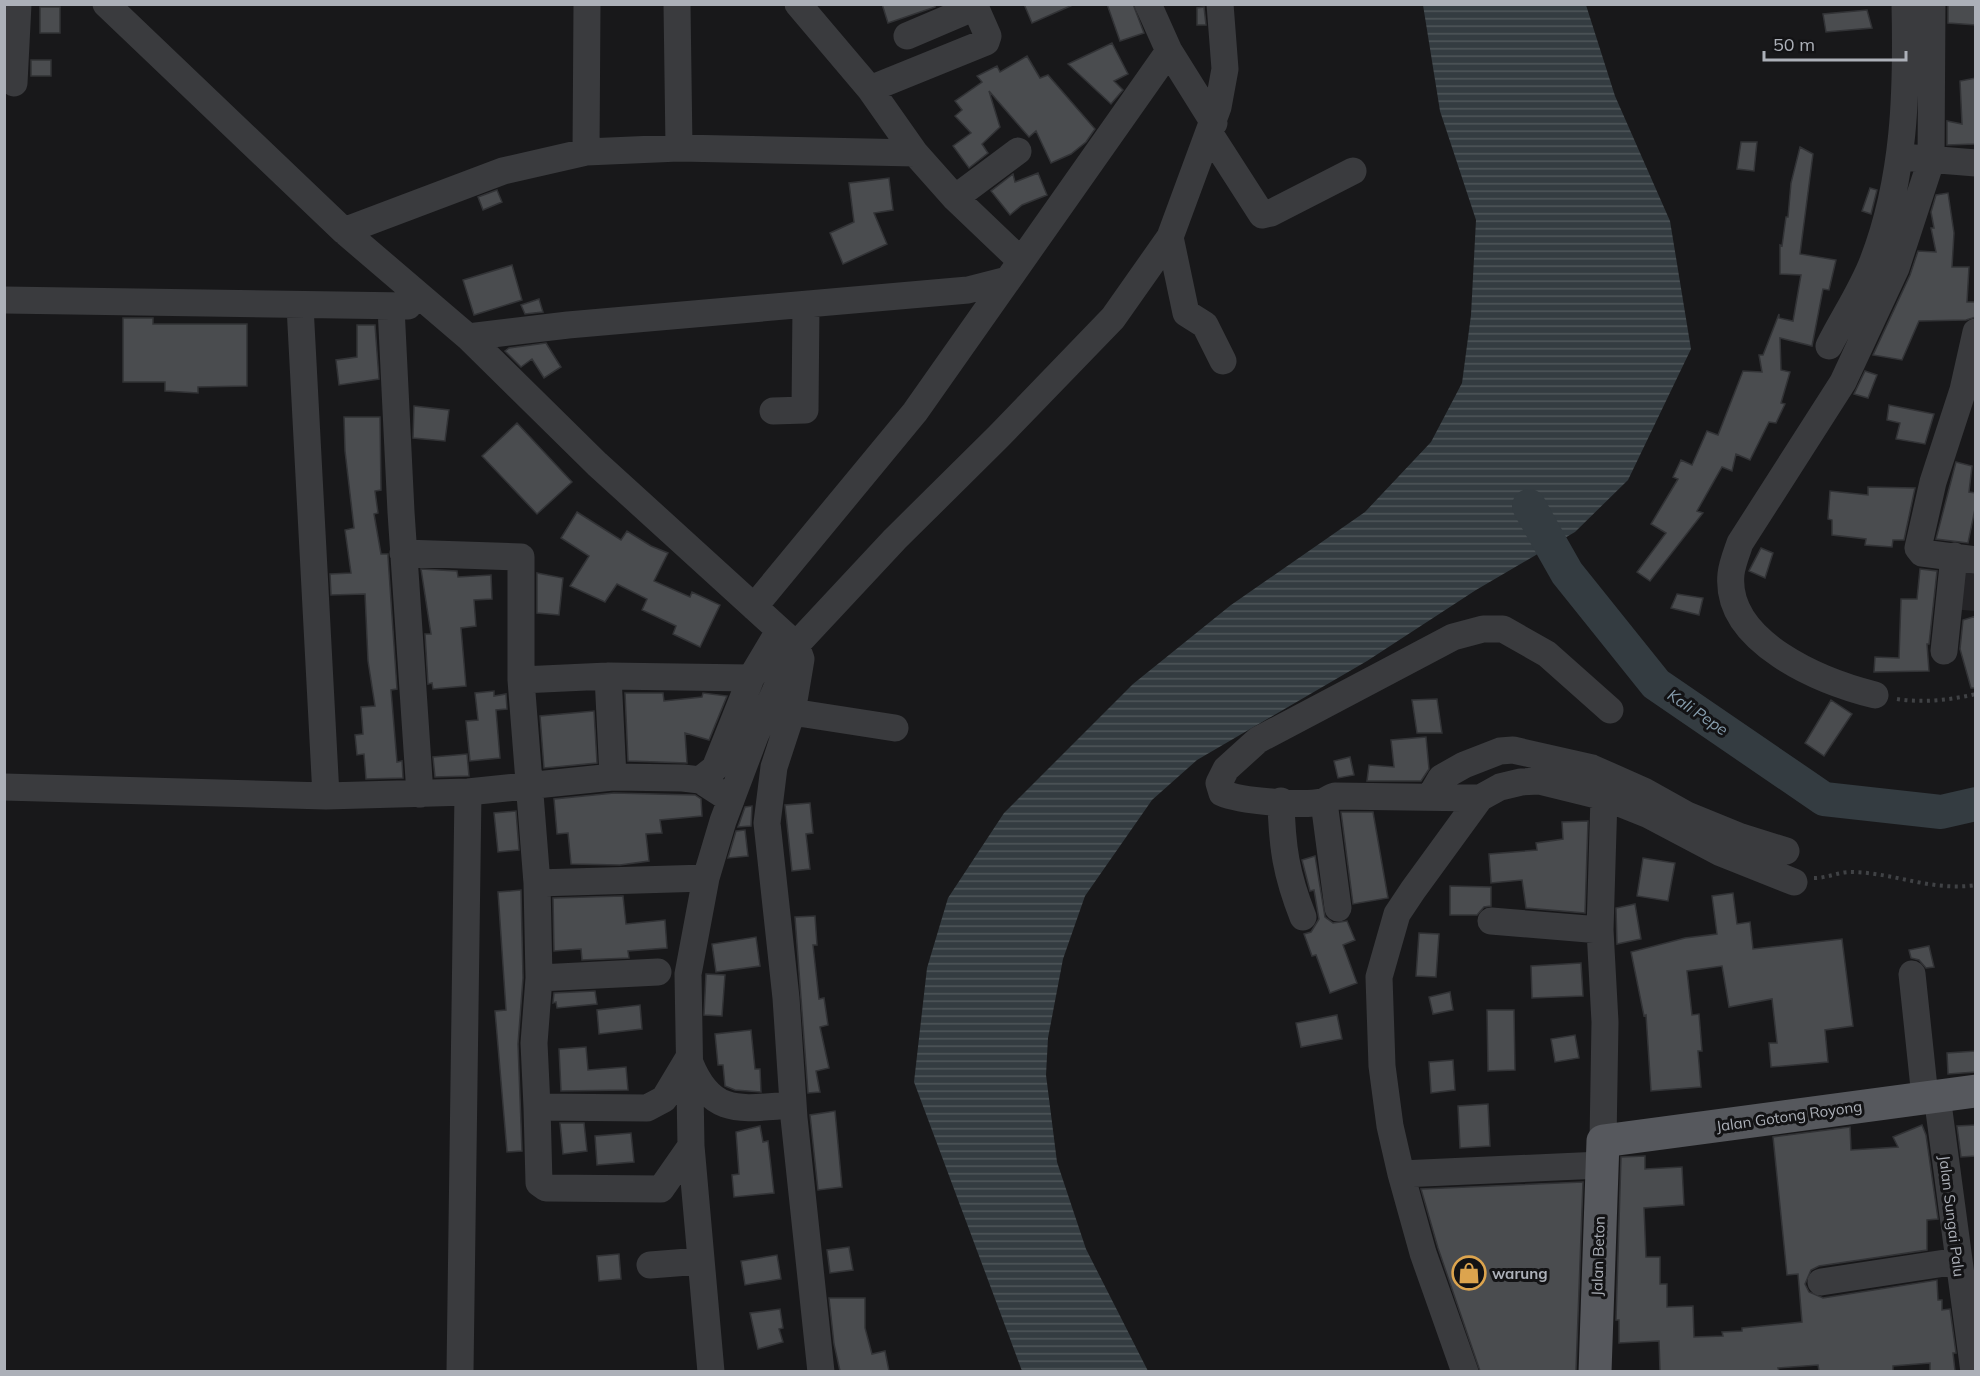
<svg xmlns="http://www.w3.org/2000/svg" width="1980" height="1376" font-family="Mulish,sans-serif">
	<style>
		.built { fill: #242427 }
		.water { fill: url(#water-rules) }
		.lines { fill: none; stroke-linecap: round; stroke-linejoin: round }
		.river { stroke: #343c41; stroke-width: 34 }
		.building { fill: #4a4c4f; stroke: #323336; stroke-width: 1.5 }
		.path { stroke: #404245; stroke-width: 4; stroke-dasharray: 3 4.5; stroke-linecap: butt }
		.minor { stroke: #3a3b3e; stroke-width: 27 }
		.major { stroke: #56585d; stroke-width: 33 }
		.labels { text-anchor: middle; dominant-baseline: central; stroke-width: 6; stroke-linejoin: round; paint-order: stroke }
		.street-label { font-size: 15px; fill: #acb0b8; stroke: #131315 }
		.poi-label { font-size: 15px; font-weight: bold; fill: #acb0b8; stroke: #131315; text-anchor: start }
		.water-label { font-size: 16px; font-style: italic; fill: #889faf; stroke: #131315 }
	</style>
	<defs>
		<pattern id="water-rules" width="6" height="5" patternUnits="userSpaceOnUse" patternTransform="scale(1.5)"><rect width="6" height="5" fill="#343c41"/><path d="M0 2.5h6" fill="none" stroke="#4f565a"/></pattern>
	</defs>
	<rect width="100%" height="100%" fill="#18181a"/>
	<path class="built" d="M1956 563 1975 566V611L1950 609Z"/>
	<path class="water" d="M1423 5H1586L1615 96 1670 221 1691 349 1628 480 1575 532 1476 590 1367 661 1197 760 1152 800 1085 896 1063 959 1048 1038 1046 1075 1057 1162 1086 1249 1148 1371H1022L914 1082 927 968 948 898 1004 813 1133 684 1231 605 1365 512 1431 442 1462 383 1471 315 1476 220 1440 111Z"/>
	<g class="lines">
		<path class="river" d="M1529 506 1567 573 1656 684 1824 799 1941 812 1976 804"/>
	</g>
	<path class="building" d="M882 4H935V7L888 23Z
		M1024 4H1075L1032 23Z
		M1107 4H1133L1144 33 1120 41Z
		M1948 4H1976V25L1948 23Z
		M40 7H60V33H40Z
		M1204 7 1206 25H1197V8Z
		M1867 10 1872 28 1826 32 1823 14Z
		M1112 43 1128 74 1114 81 1123 90 1111 104 1068 64Z
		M1027 56 1040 78 1048 75 1095 129 1086 142 1071 154 1051 163 1036 131 1029 137 989 91 1000 127 982 144 988 153 969 168 953 146 971 133 955 116 962 110 955 101 982 82 977 76 997 66 1000 72Z
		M31 60H51V76H31Z
		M1976 78V144L1947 145V121L1962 124 1960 81Z
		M1741 142H1757L1754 171 1737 169Z
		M1800 147 1813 154 1800 254 1836 260 1829 290 1823 289 1812 346 1780 338 1781 370 1790 372 1781 403 1785 404 1776 423 1769 422 1750 460 1736 454 1732 471 1722 467 1697 511 1703 513 1650 581 1637 572 1666 533 1651 524 1678 479 1673 477 1681 460 1692 465 1707 431 1718 435 1743 371 1762 372 1759 355H1763L1779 314V318L1793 321 1801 275 1780 274V245L1782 246 1786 217H1788L1791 183Z
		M1038 173 1047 195 1022 205 1010 215 991 191 1013 174 1015 182Z
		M889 178 893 210 874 213 887 244 843 264 830 233 854 222 849 183Z
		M1870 188 1877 190 1871 214 1862 211Z
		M497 190 502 202 483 210 478 197Z
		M1948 193 1954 233 1952 267H1969L1967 302H1976V317L1966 320 1919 321 1902 360 1873 355 1910 275 1918 251 1936 252 1931 228H1934L1931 212 1936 195Z
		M512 265 522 300 474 315 463 280Z
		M539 299 543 312 525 314 521 305Z
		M123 318H153V324H247V386L198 387V393L165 391V382H123Z
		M357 325H375L379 379 339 385 336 360 357 357Z
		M546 343 561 367 544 378 532 359 521 367 505 351 509 348Z
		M1865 371 1877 375 1868 398 1854 394Z
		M1889 405 1934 414 1925 444 1896 439 1900 423 1887 420Z
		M414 406 449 410 445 441 413 438Z
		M344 417H380L381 490 375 491 378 513 374 514 381 554H388V557L397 689 391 690 397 762 402 761 403 778 366 779 364 754 357 755 355 735 363 734 361 707 375 706 368 661 365 594 331 595 330 574 351 573 345 530 354 528 345 451Z
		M517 423 572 482 537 514 482 456Z
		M1956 462 1972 466 1969 492 1976 493V504L1968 543 1936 539Z
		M1868 487 1915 488 1904 540H1893L1892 547 1865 545 1866 539 1832 535V520L1828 519 1830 491 1868 495Z
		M577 512 621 540 627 531 651 546 668 553 654 581 690 597 692 592 720 605 700 647 673 634 676 626 642 610 647 599 617 584 605 602 570 586 589 556 561 538Z
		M1761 548 1773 553 1765 578 1749 571Z
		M421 569 457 571 458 577 491 575 492 599 474 600 476 626 461 628 466 686 433 689 432 683 428 684 425 634H431Z
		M1920 569 1937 571 1929 644H1927L1929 671 1874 672 1875 657 1899 658 1901 599H1917Z
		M537 573 563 578 559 615 537 613Z
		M1677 594 1703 598 1699 615 1671 608Z
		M1976 616V688H1971L1960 649 1963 620Z
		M494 691V696L506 694 507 709 496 710 500 758 470 761 466 721 478 720 475 693Z
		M625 693H663L664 701 702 697 703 693 727 696 709 740 685 733 687 763 628 761Z
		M1437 699 1442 733H1417L1412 700Z
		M1831 700 1852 714 1824 756 1805 743Z
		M594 711 597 763 544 768 540 716Z
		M1426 737 1429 769 1421 781H1367L1369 765 1394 767 1391 740Z
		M467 754 469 776 435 777 433 757Z
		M1350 757 1354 775 1338 778 1334 761Z
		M614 793 695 795 701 799 702 816 660 820 662 833 646 834 649 861 620 865 571 864 568 833 557 834 554 799Z
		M810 803 813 833 806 834 810 869 792 871 785 805Z
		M752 806 751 826 738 827 745 807Z
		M516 811 519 850 498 852 494 813Z
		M1341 812H1373L1388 898 1353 904Z
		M1588 821 1585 913 1526 908 1522 880 1491 883 1489 854 1537 850 1536 843 1563 839 1562 822Z
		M745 830 748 856 728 858 736 831Z
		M1315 856 1325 917 1333 923 1347 921 1355 940 1343 945 1357 983 1330 993 1316 955 1312 956 1304 934 1311 932 1319 919 1314 890 1310 891 1302 860Z
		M1643 858 1675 863 1668 901 1637 896Z
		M1450 886 1491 887V906L1484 907 1477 915H1450Z
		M521 890 523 978 518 1044 522 1151 507 1152 495 1011 506 1010 498 892Z
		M1733 893 1737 924 1750 922 1753 949 1842 939 1853 1026 1825 1030 1828 1062 1771 1067 1769 1043H1777L1772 999 1729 1007 1722 966 1687 971 1692 1015 1699 1014 1702 1051H1698L1701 1087 1651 1091 1646 1015 1644 1016 1631 952 1685 938 1717 934 1712 896Z
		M623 896 626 924 665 920 667 948 628 951 629 958 582 960 581 949 554 951 553 898Z
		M1635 904 1641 939 1617 944 1616 908Z
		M815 916 817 945H813L819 999 824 998 828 1025 820 1027 829 1068 816 1071 820 1092 808 1093 795 917Z
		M1419 933 1439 934 1436 977 1416 976Z
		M756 937 760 966 716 972 712 944Z
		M1929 946 1934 967 1926 968 1919 960 1911 958 1909 950Z
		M1581 963 1583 996 1532 998 1531 966Z
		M706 974 725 975 722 1016 704 1015Z
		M595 991 597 1004 557 1008 556 1002 553 1003 554 993Z
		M1450 992 1453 1010 1433 1014 1429 997Z
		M640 1005 642 1029 599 1034 597 1010Z
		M1487 1010H1514L1515 1070 1488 1071Z
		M1337 1015 1342 1039 1301 1047 1296 1023Z
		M751 1030 755 1069H760L761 1092 735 1090 725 1086 723 1065H718L715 1034Z
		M1575 1035 1579 1058 1555 1062 1551 1039Z
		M586 1047 588 1070 626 1067 628 1090 561 1091 559 1049Z
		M1976 1051V1072L1948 1074 1947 1053Z
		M1453 1060 1455 1090 1431 1093 1429 1062Z
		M1488 1104 1490 1146 1460 1148 1458 1106Z
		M835 1111 842 1187 818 1190 810 1115Z
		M560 1123H584L587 1151 563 1154Z
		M1922 1125 1926 1135 1938 1219 1927 1220V1250L1819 1266 1811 1270 1805 1284 1809 1292 1823 1298 1937 1280 1938 1300H1942V1310L1950 1309 1956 1353H1953L1955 1371H1930V1363L1893 1366V1371H1819L1818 1365 1778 1368 1779 1371H1660L1659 1341 1619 1343V1320H1616L1621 1157 1645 1156V1169L1682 1167 1684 1205 1644 1208 1646 1257H1660V1284H1667V1307L1693 1306 1694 1337 1723 1336 1722 1332 1742 1331V1328L1802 1322 1798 1274 1787 1275 1773 1137 1850 1127 1851 1150 1898 1147 1893 1137Z
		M1976 1125V1156L1961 1157 1957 1126Z
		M760 1126 763 1142 768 1141 774 1193 734 1197 732 1175 739 1174 736 1132Z
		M631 1133 634 1162 597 1165 595 1136Z
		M1583 1182 1576 1371H1480L1438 1248 1421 1189Z
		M849 1247 853 1270 830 1273 827 1250Z
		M619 1254 621 1279 599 1281 597 1256Z
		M777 1255 781 1279 745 1285 741 1261Z
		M829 1298H865V1328L872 1354 885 1351 889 1371H840L834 1344Z
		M780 1309 783 1328 779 1329 783 1342 758 1349 750 1313Z"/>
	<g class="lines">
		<path class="path" d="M1897 699C1923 703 1950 700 1976 694
			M1814 878C1827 878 1839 872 1850 872 1893 872 1932 892 1976 885"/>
		<path class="minor" d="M106 4 344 231 468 337 597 464 796 645 801 659 797 683 792 712 774 767 767 823 786 998 794 1118 821 1372
			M677 4 679 148
			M798 4 870 89 915 153 955 198 1021 261
			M907 36 975 7
			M1169 51 1214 123
			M14 83 18 4
			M870 89 986 42 988 36 974 4
			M1210 134 1262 215 1271 213 1353 171
			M586 152 587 4
			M1914 158 1976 163
			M955 198 1018 151
			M344 231 503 171 586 152 679 148 915 153
			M1170 237 1186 313 1205 325 1223 361
			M4 300 408 306
			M300 306 326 796
			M391 307 401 512 420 794
			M1976 332 1963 390 1933 482 1918 548 1922 553 1976 560
			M468 337 568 325 968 290 1007 280
			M1829 346C1843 318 1862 290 1873 261 1905 178 1907 92 1905 4
			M773 411 805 410 806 305
			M403 553 521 557V680L537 883 539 978 534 1043 537 1107 647 1108 664 1099 688 1059
			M754 607 915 412 1169 51 1148 4
			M1944 651 1954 556
			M608 676 613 777
			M521 680 608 676 751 678
			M1875 695C1823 682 1724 643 1731 574 1732 564 1737 552 1740 543L1843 382 1896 268 1931 161 1932 4
			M792 712 895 728
			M700 780 715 768 751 678 779 631
			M4 787 326 796 468 792 613 777 683 778 700 780 731 800
			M1430 797 1441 778 1464 765 1500 751 1513 750 1592 768 1644 791 1687 815 1741 837 1786 851
			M1480 798 1335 796C1330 797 1326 801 1322 802 1302 806 1240 801 1222 793L1219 783 1226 769 1258 740 1453 637 1483 629H1503L1547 654 1610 710
			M1281 801C1282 847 1286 874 1303 917
			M1324 802 1338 908
			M537 883 706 878
			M1491 921 1600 930
			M1912 974 1925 1097
			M539 978 658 972
			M690 1063C712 1118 743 1108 793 1105
			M1937 1096 1974 1372
			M537 1107 539 1183 546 1188 661 1189 691 1146
			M1603 1141 1605 1022 1600 930 1604 797
			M1401 1174 1601 1165
			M650 1265 701 1261
			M1821 1282 1958 1261
			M460 1372 468 792
			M711 1372 691 1146 688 974 706 878 723 821 755 736 796 645 895 539 998 437 1113 318 1170 237 1218 107 1225 69 1220 4
			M1465 1372 1423 1253 1401 1174 1390 1126 1382 1066 1379 977 1397 914 1413 890 1480 798 1500 787 1521 782 1539 781 1604 797 1649 815 1721 853 1794 882"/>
		<path class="major" d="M1595 1372 1603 1141 1976 1091"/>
	</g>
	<defs>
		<g id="shop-ring" transform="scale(1.725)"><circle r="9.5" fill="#131315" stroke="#dca44e" stroke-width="1.5"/><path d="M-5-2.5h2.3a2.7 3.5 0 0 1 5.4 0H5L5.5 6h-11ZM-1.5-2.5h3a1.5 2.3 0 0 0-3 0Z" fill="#dca44e"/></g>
	</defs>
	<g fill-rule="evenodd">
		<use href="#shop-ring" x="1469" y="1273"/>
	</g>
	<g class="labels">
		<g class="street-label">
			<text transform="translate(1789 1116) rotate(-8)">Jalan Gotong Royong</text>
			<text transform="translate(1952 1216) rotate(83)">Jalan Sungai Palu</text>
			<text transform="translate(1598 1256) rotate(-88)">Jalan Beton</text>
		</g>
		<g class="poi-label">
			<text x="1492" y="1273">warung</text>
		</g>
		<g class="water-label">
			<text transform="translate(1698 712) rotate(34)">Kali Pepe</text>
		</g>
	</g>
	<rect width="1980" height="1376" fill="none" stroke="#acb0b8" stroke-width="12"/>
	<path d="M1764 51v9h142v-9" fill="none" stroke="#acb0b8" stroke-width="3"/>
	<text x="1773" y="51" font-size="18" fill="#acb0b8" stroke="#131315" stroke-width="4.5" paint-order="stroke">50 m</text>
</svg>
